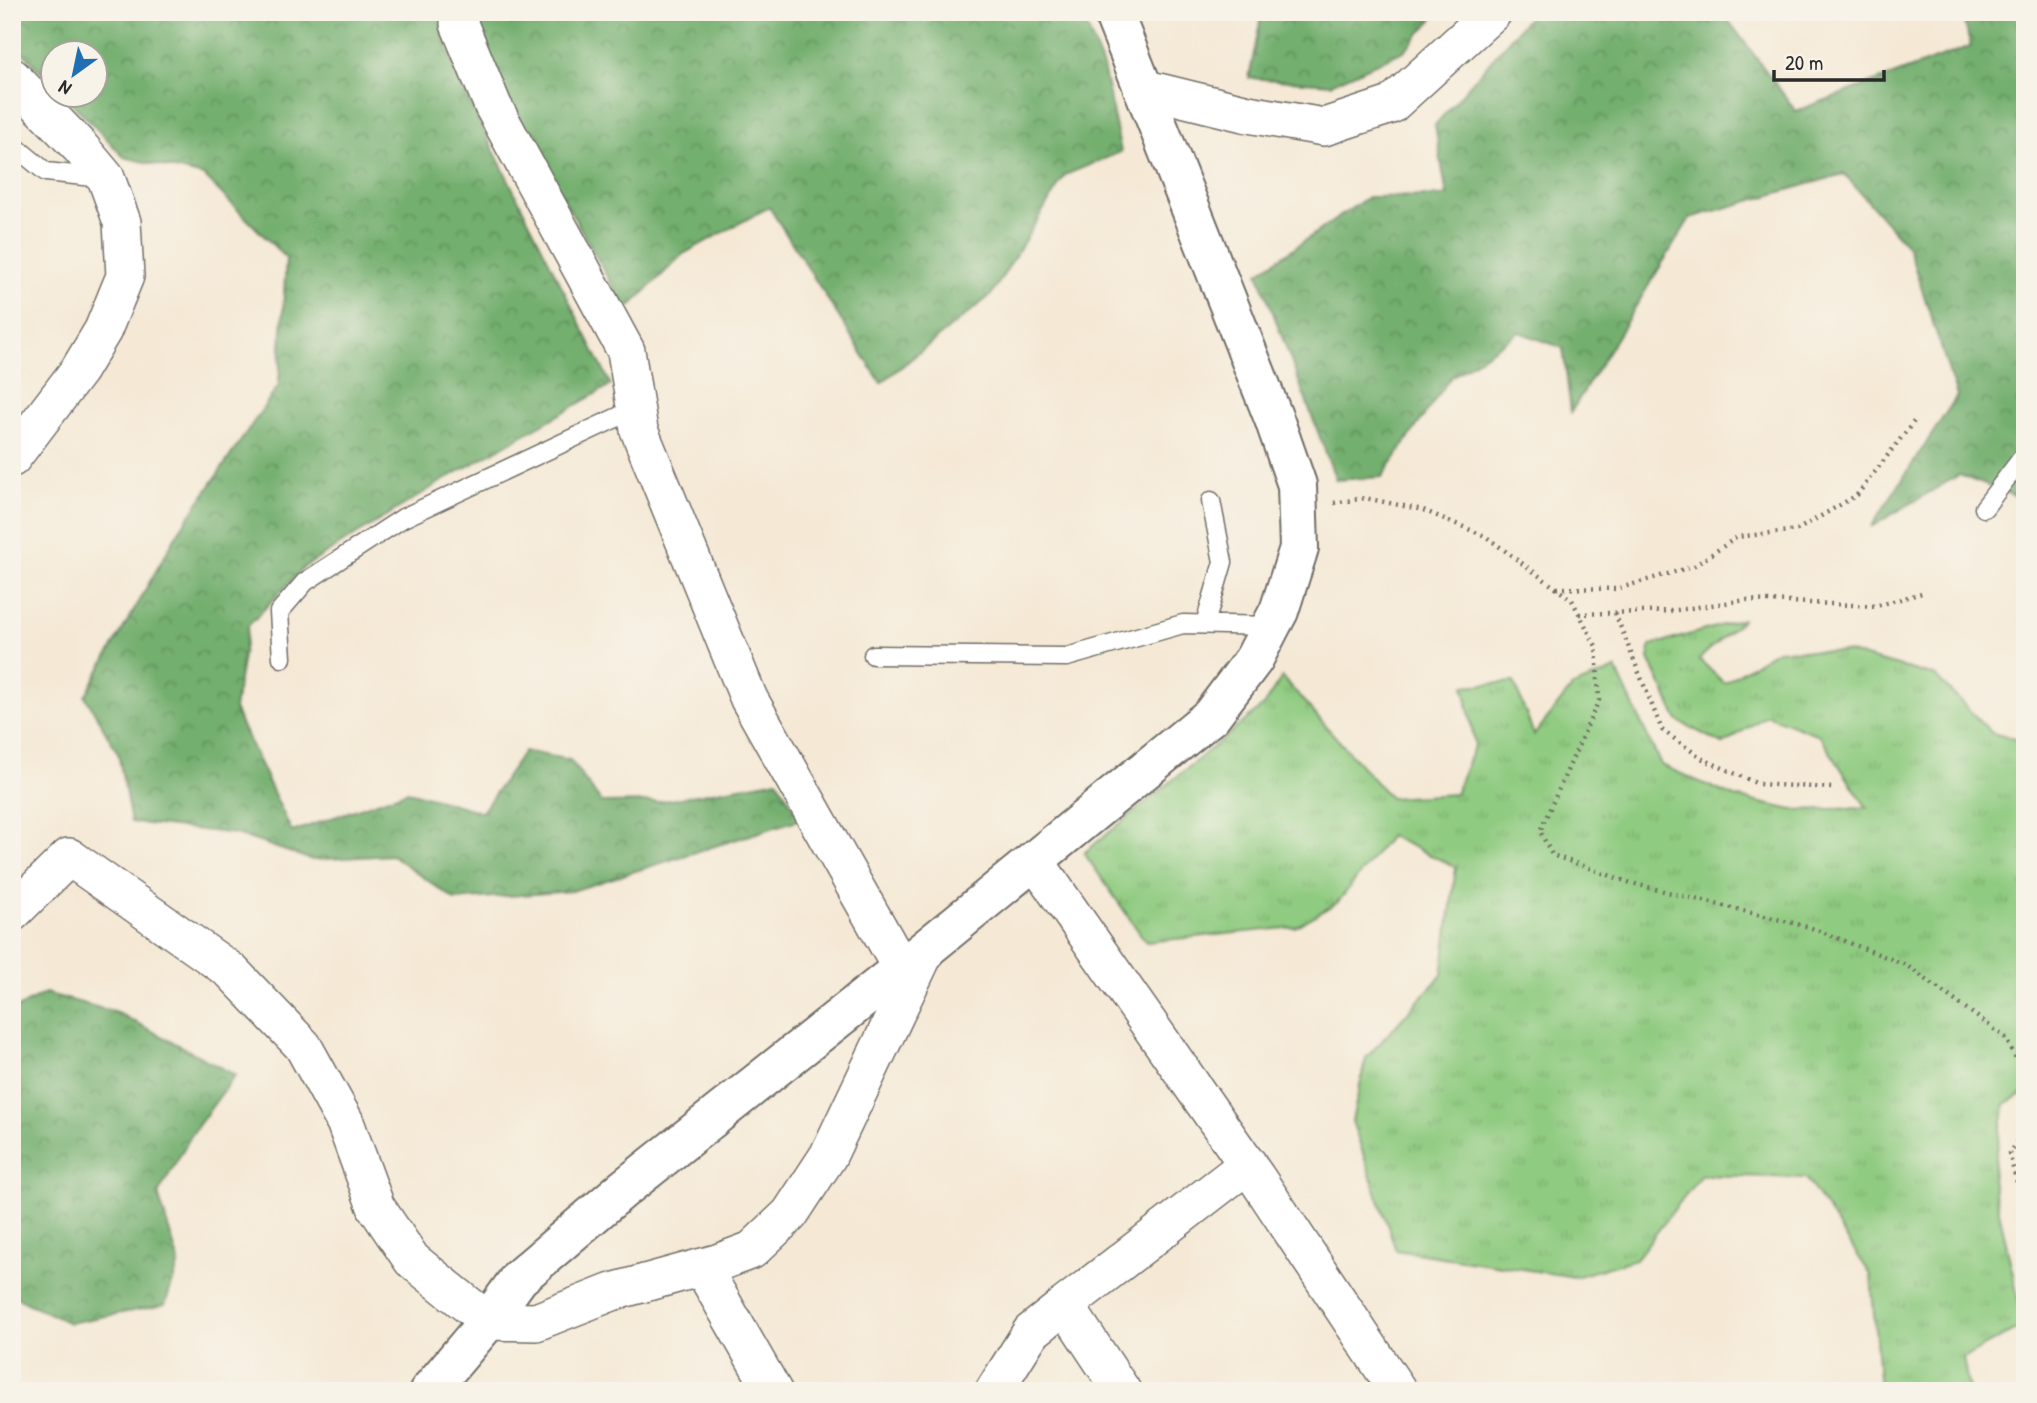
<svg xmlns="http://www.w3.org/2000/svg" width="2037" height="1403" font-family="'Patrick Hand',sans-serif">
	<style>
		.grass { fill: url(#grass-tufts); stroke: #5d7b56; stroke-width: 2 }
		.forest { fill: url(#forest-crowns); stroke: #4f6d4c; stroke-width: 2 }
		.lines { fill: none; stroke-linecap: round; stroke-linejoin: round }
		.service-casing { stroke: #726e67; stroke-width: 21 }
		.minor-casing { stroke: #726e67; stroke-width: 40 }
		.tertiary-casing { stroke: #726e67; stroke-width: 42 }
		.path { stroke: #726e67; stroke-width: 4.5; stroke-dasharray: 2 5; stroke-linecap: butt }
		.service { stroke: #fff; stroke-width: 18 }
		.minor { stroke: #fff; stroke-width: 37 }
		.tertiary { stroke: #fff; stroke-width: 38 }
	</style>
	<defs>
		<pattern id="grass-tufts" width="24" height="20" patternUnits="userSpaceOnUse" patternTransform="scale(1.75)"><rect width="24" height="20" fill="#8fcb80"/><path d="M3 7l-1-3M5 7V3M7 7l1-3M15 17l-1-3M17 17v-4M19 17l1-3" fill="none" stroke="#7cae6f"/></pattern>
		<pattern id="forest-crowns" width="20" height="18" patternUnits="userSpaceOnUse" patternTransform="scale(1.75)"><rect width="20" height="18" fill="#73af6e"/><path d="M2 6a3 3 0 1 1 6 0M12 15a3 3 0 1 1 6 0" fill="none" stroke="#5f8f5b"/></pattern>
	</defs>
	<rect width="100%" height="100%" fill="#f7f3e8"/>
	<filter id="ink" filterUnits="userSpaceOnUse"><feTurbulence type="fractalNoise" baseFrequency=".0143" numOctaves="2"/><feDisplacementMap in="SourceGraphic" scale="14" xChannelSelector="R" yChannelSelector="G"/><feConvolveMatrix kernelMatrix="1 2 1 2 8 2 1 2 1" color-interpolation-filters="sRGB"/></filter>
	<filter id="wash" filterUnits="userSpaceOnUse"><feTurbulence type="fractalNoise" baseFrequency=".00686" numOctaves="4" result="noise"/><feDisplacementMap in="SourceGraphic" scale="28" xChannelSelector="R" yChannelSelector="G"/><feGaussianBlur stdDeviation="1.57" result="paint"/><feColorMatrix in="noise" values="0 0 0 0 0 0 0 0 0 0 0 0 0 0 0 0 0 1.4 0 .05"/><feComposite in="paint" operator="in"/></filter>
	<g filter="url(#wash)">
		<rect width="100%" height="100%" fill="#f5e9d6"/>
		<path class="grass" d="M1743 619 1699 659 1724 683 1777 650 1846 652 1935 676 1992 733 2019 740 2025 737V1093L2005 1104 1992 1179 2024 1325 1963 1358 1969 1391H1880L1871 1275 1806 1178 1701 1175 1636 1259 1575 1277 1396 1250 1352 1121 1366 1058 1442 975 1456 867 1390 836 1338 902 1295 927 1146 942 1084 853 1263 706 1282 677 1390 798 1455 794 1475 744 1464 686 1514 682 1534 735 1573 686 1616 669 1661 765 1734 797 1792 810 1867 808 1819 735 1767 715 1723 744 1678 721 1649 659 1650 646Z"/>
		<path class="forest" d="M12 12H437L457 77 611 385 444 480 303 568 248 626 234 709 292 832 408 791 482 812 524 751 570 760 602 803 658 802 777 780 801 819 572 891 455 900 392 855 312 860 236 834 131 822 118 753 85 696 177 534 279 385 286 258 204 176 124 157 64 95 94 94V52H52V83L12 41Z
			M474 12H1081L1103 67 1121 152 1065 175 991 295 881 383 769 207 683 254 626 310 499 84Z
			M1262 12H1439L1404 51 1331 84 1249 78Z
			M1533 12H1722L1796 111 1971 46 1961 12H2025V500L1959 475 1871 527 1957 396 1908 247 1844 174 1690 218 1571 412 1563 348 1519 332 1450 378 1382 477 1336 480 1258 273 1368 197 1447 196 1435 125Z
			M45 993 118 1013 235 1075 192 1134 158 1194 179 1263 165 1305 69 1323 19 1299 12 1288V1011Z"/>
	</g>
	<g filter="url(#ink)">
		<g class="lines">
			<g class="service-casing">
				<path id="service" d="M12 144 46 172 103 178
					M1984 508 2025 454
					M1205 624 1223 562 1211 501
					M873 655 1067 657 1183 624 1271 626
					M282 658 279 612 305 582 403 518 635 409"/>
			</g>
			<g class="minor-casing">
				<path id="minor" d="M459 12V24L493 106 626 351 639 430 749 699 901 968
					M12 77 80 147 106 178 122 222 125 276 103 330 79 370 12 458
					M1142 88 1248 114 1324 127 1391 105 1493 12
					M1035 861 1256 1177 1398 1391
					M12 913 69 857 231 971 303 1046 345 1122 376 1207 412 1260 488 1321 536 1322 612 1292 717 1263 752 1250 790 1214 828 1156 927 948
					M702 1267 773 1391
					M994 1391 1031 1332 1065 1305
					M1122 1391 1065 1305 1248 1164"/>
			</g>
			<g class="tertiary-casing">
				<path id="tertiary" d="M429 1391 488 1321 519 1278 622 1190 927 948 1211 716 1254 659 1271 626 1279 611 1299 548 1297 485 1274 419 1113 12"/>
			</g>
			<path class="path" d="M1334 503 1365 498 1423 510 1485 536 1572 600 1596 646 1599 700 1540 831 1552 855 1631 883 1809 927 1906 965 2005 1037 2025 1076
				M1557 588 1617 589 1694 566 1737 537 1797 530 1857 495 1915 420
				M1615 613 1662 730 1703 759 1758 784 1832 788
				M1579 614 1670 611 1747 600 1875 606 1922 593
				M2025 1130 2009 1153 2025 1213"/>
			<use href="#service" class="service"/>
			<use href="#minor" class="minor"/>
			<use href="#tertiary" class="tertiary"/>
		</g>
	</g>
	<rect width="2037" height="1403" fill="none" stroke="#f7f3e8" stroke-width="42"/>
	<g transform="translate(74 74) rotate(213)"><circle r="33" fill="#f7f3e8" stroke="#a5a39c" stroke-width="2"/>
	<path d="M0-5L12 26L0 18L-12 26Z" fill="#1f6fb2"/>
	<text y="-10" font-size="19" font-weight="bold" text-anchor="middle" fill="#2b2b2b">N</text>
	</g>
	<path d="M1774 70v10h110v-10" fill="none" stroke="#2b2b2b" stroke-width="3.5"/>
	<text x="1785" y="70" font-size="21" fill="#2b2b2b" stroke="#f7f3e8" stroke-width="5" paint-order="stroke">20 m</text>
</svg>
